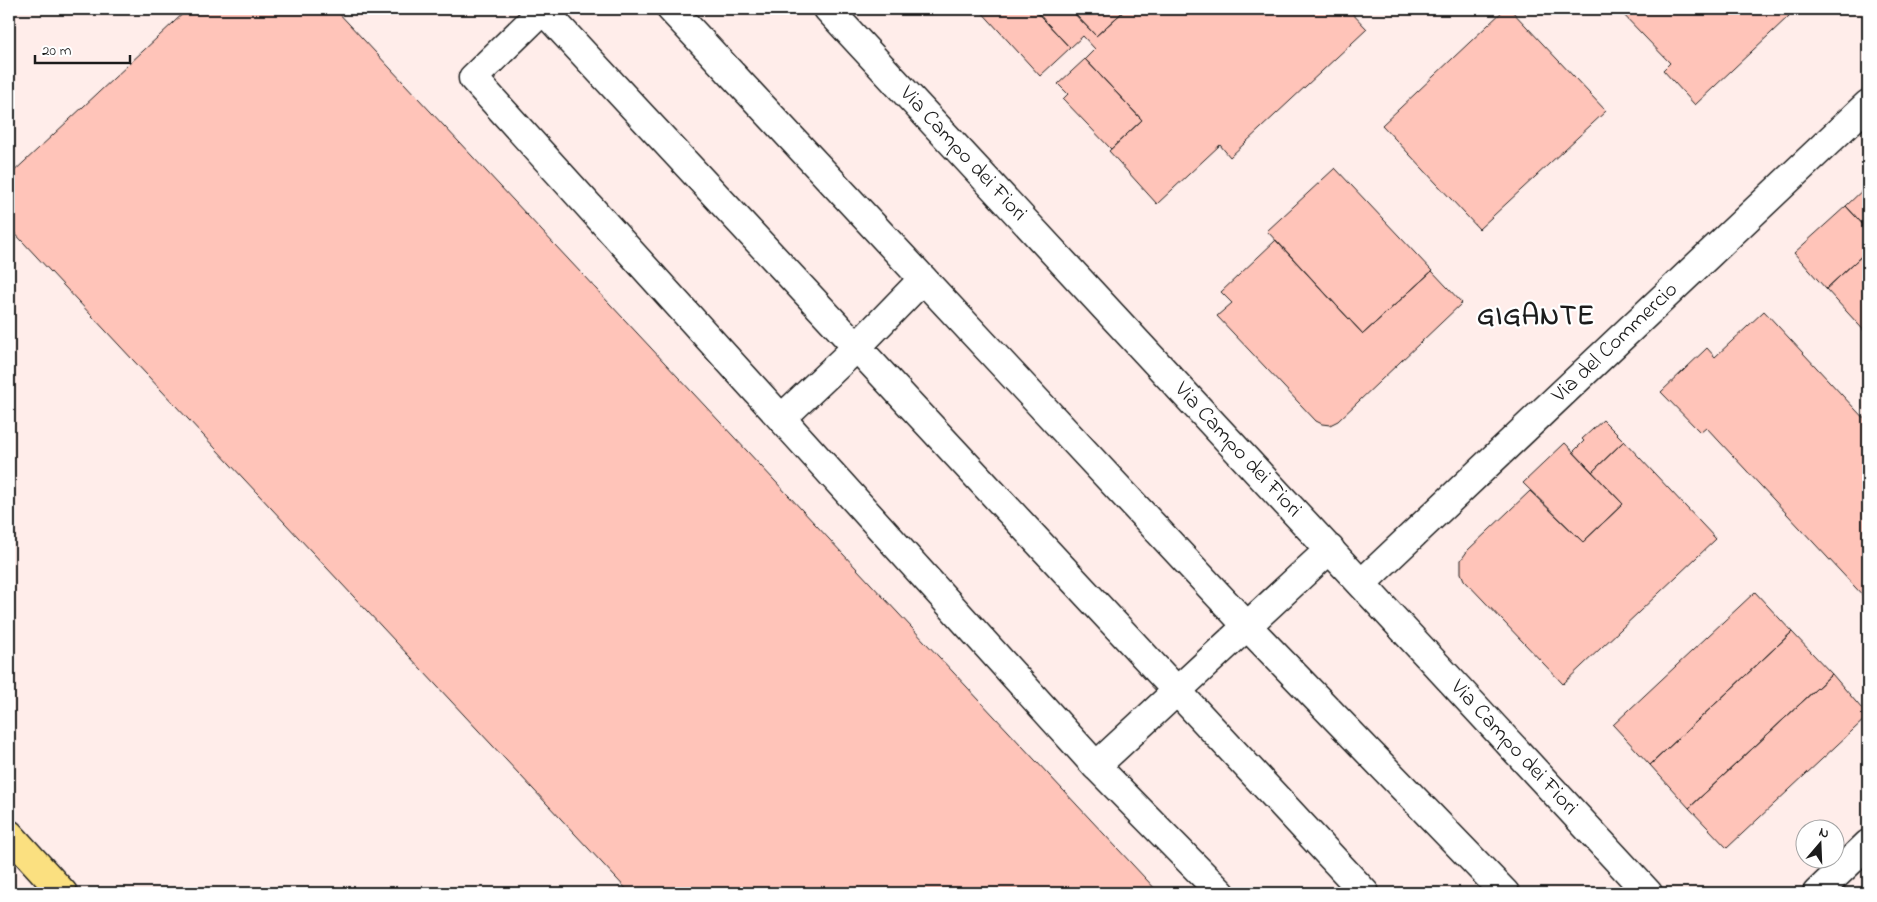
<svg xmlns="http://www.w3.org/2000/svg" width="1877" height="902" font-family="'Indie Flower',sans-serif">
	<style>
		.building { fill: #ffc4b9; stroke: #1c1c1c }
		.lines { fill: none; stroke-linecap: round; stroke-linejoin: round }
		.minor-casing { stroke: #1c1c1c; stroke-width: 31 }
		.highway-casing { stroke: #1c1c1c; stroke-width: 31 }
		.minor { stroke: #fff; stroke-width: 28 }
		.highway { stroke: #fbe080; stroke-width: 28 }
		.labels { text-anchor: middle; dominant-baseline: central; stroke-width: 4.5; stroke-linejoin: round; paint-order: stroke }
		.street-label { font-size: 22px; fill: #1c1c1c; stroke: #fff }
		.district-label { font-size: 28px; font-weight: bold; letter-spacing: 1px; fill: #1c1c1c; stroke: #fff }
	</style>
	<rect width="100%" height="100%" fill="#ffedea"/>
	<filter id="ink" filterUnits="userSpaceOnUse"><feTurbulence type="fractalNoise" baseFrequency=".02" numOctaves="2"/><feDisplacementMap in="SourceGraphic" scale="10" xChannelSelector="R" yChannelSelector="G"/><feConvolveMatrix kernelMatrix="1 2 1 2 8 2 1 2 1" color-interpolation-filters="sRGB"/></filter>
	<g filter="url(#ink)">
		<path class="building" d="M188 9H335L1159 893H630L9 227V176Z
			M979 9H1034L1070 48 1040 76Z
			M1034 9H1070L1096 36 1126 9H1348L1367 29 1230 157 1220 145 1157 204 1109 151 1142 120 1085 59 1095 49 1083 36 1070 48Z
			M1070 9H1126L1096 36Z
			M1505 9H1510L1606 111 1479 229 1382 125Z
			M1618 9H1782L1789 16 1695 105 1663 70 1670 63Z
			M1085 59 1142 120 1111 149 1063 99 1068 94 1058 84Z
			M1335 168 1432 271 1363 334 1267 231Z
			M1868 185V230L1846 206Z
			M1846 206 1868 230V250L1826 289 1794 253Z
			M1276 240 1363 334 1432 271 1462 303 1338 421 1330 425 1322 424 1316 421 1217 316 1232 303 1221 292Z
			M1868 250V335L1826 289Z
			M1764 311 1868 423V601L1706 427 1700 432 1661 392 1707 348 1715 357Z
			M1603 420 1624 441 1592 472 1573 452 1584 441 1582 439Z
			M1624 441 1716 539 1563 684 1464 580 1461 573V560L1468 550 1530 491 1583 542 1623 504 1592 472Z
			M1565 443 1623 504 1583 542 1523 483Z
			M1755 592 1792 632 1650 765 1613 725Z
			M1792 632 1832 674 1689 808 1650 765Z
			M1832 674 1868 716 1727 848 1689 808Z"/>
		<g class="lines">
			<g class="minor-casing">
				<g id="minor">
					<path d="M544 9 473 78 1096 766"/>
					<path d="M671 9 1247 626 1505 893"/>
					<path id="s1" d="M828 9 1648 893"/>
					<path d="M543 10 1365 893"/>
					<path d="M782 418 856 348 923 279"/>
					<path id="s2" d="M1362 583 1868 104"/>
					<path d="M1221 893 1096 766 1330 549"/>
					<path d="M1817 893 1868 844"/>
				</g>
			</g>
			<g class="highway-casing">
				<path id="highway" d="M9 834 63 893"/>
			</g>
			<use href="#minor" class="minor"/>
			<use href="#highway" class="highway"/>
		</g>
	</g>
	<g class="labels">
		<g class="street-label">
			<text stroke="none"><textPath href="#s1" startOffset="198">Via Campo dei Fiori</textPath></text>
			<text stroke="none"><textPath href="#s2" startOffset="349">Via del Commercio</textPath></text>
			<text stroke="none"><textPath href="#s1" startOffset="602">Via Campo dei Fiori</textPath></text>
			<text stroke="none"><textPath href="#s1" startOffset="1008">Via Campo dei Fiori</textPath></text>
		</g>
		<g class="district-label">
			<text x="1536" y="317">GIGANTE</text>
		</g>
	</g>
	<rect width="1877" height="902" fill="none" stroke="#fff" stroke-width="30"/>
	<rect x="15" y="15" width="1847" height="872" fill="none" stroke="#1c1c1c" stroke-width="2" filter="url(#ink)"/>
	<g transform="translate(1820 844) rotate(19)"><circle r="24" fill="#ffffff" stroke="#a4a4a4"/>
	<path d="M0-4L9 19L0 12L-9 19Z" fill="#1c1c1c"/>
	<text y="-8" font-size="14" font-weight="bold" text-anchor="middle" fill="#1c1c1c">N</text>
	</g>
	<path d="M35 55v8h95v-8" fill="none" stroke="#1c1c1c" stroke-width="2.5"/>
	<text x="42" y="55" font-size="15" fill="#1c1c1c" stroke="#ffffff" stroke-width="4" paint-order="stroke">20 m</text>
</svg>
